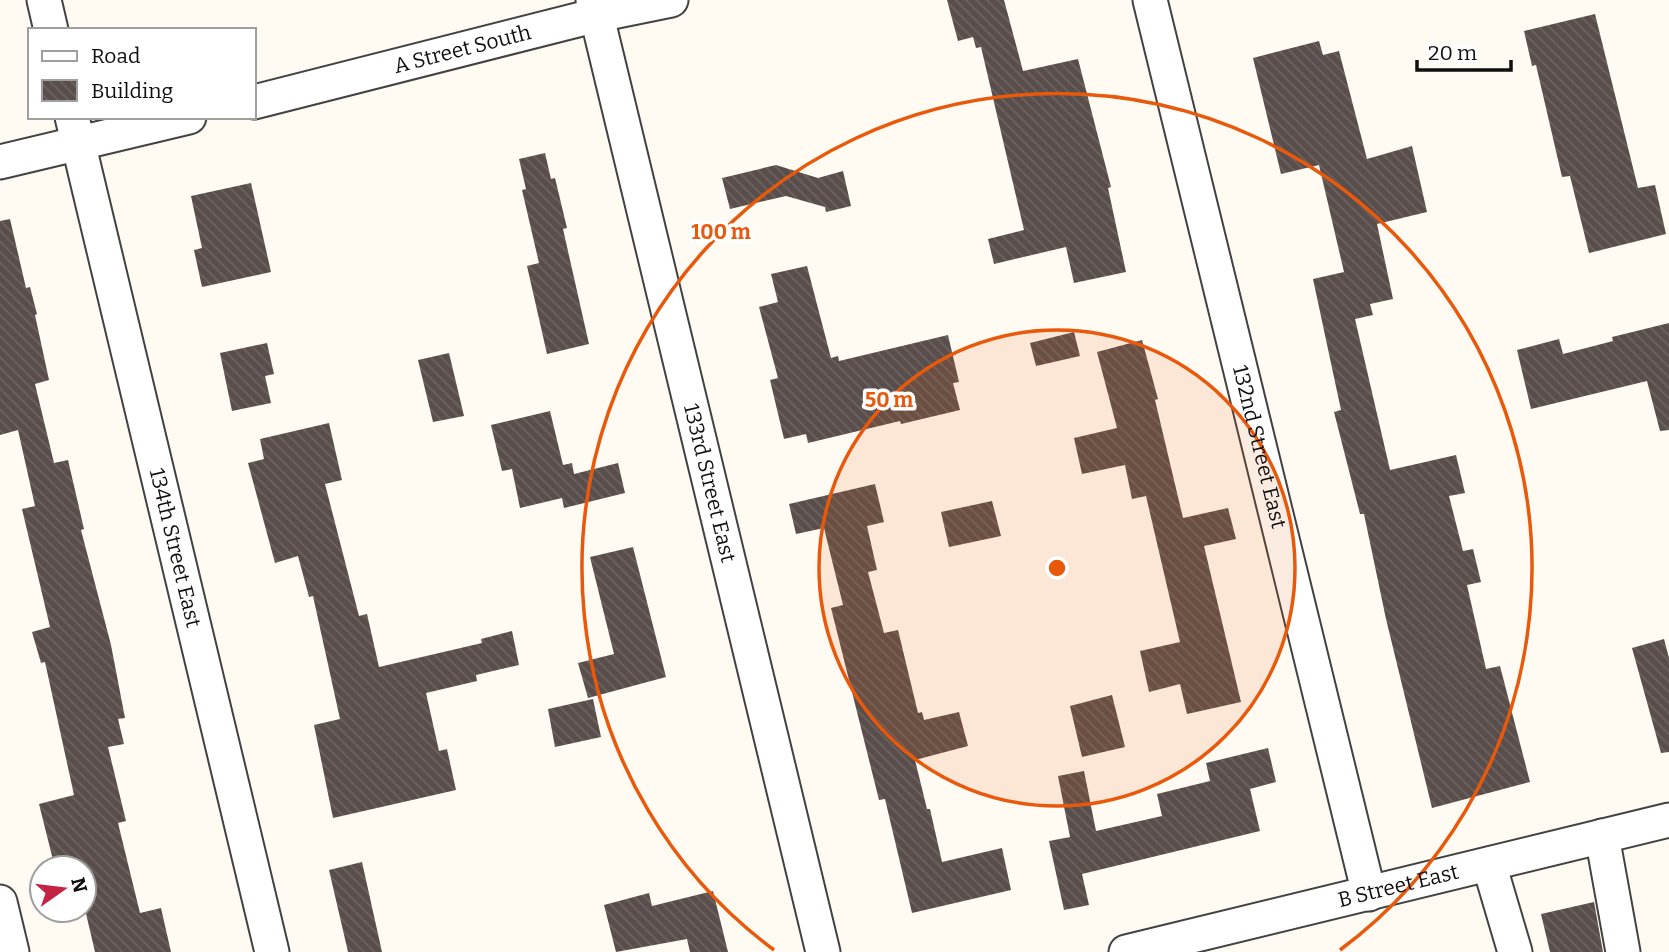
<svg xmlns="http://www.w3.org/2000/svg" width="1669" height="952" font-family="Bitter,serif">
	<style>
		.building { fill: url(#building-back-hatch) }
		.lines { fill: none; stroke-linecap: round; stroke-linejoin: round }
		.minor-casing { stroke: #424242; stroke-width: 37 }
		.minor { stroke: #fff; stroke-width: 33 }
		.ring { fill: none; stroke: #e8590c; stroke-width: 3.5 }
		.labels { text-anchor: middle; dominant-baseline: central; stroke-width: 7; stroke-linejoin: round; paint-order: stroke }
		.street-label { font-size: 21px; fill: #0f0f0f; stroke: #fff }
		.centre { fill: #e8590c; stroke: #fff; stroke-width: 3.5 }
		.ring-label { font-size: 21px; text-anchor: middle; font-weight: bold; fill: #e8590c; stroke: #fff; stroke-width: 7; stroke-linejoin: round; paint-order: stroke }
	</style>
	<defs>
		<pattern id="building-back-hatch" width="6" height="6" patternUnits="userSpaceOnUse" patternTransform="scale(1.75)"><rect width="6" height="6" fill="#594e4b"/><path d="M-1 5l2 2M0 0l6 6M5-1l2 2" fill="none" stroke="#6c6361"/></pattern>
	</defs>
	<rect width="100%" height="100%" fill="#fffaf2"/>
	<path class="building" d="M947 0H1004L1023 71 1078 59 1111 187 1108 188 1126 272 1074 283 1066 247 994 264 988 239 1024 230 981 47 976 48 973 37 958 41Z
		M1595 14 1638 188 1655 185 1666 234 1589 253 1570 176 1562 177 1536 65 1532 66 1524 31Z
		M1319 41 1323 55 1339 51 1367 159 1412 146 1427 212 1377 224 1393 299 1370 304 1373 315 1355 319 1390 470 1456 455 1465 493 1449 496 1463 551 1473 549 1481 582 1467 585 1486 669 1500 666 1530 782 1432 808 1386 619 1364 514H1360L1334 412 1341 410 1313 279 1344 272 1319 165 1281 174 1253 58Z
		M545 153 551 179 555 178 567 228 563 229 589 344 547 354 527 266 539 263 522 190 526 189 519 159Z
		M776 165 818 178 843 171 851 206 826 212 825 207 786 196 730 209 722 178Z
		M251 183 271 272 202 287 194 250 202 248 191 196Z
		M10 219 26 288 30 287 37 314 35 315 49 380 35 384 54 463 68 460 84 529 81 530 111 645 125 718 118 719 124 744 108 747 126 821 118 823 140 913 161 908 171 952H95L84 905V868H72L69 856 53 860 39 804 74 795 45 662 41 663 32 632 50 627 22 509 35 506 18 430 0 435V221Z
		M807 266 831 358 838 356 839 361 948 335 959 382 953 383 960 410 901 424 900 421 808 443 806 434 784 439 770 380 778 378 759 307 778 302 771 274Z
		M1669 323V430L1660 431 1647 381 1531 409 1517 350 1559 339 1563 354 1613 341 1612 337Z
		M1074 332 1080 356 1036 366 1030 343Z
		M1142 340 1158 399 1155 400 1183 518 1228 508 1236 539 1204 546 1241 702 1187 714 1180 684 1149 692 1140 651 1180 642 1146 496 1132 499 1125 465 1082 474 1074 438 1117 428 1097 352Z
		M267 343 274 374 265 376 271 403 232 411 220 353Z
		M449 353 464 416 433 422 418 360Z
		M550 411 563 465 572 463 574 474 618 463 625 493 564 508 562 498 520 508 512 469 502 471 491 425Z
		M329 423 342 480 325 484 359 616 367 614 379 667 482 643 481 639 512 631 519 665 476 675 477 681 426 693 439 751 447 749 456 790 333 818 314 725 340 719 313 596 309 597 298 556 275 563 248 463 264 459 260 439Z
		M875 484 884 522 867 526 877 570 868 572 884 633 898 630 918 713 922 712 924 720 959 712 968 746 915 760 927 809H930L942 862 1002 848 1011 890 912 913 885 799 879 800 831 608 843 605 824 528 796 534 789 504Z
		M992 501 1001 536 949 547 941 512Z
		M633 547 666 677 588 698 578 663 614 654 590 557Z
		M1664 639 1669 658V752L1661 753 1632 648Z
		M1112 695 1125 747 1082 757 1070 706Z
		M593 699 601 737 555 747 548 709Z
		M1268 748 1276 782 1250 789 1260 831 1082 874 1089 905 1064 910 1049 841 1070 837 1058 776 1084 771 1096 831 1162 816 1157 794 1210 781 1206 763Z
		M362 862 382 952H348L329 870Z
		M713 891 728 952H690L687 939 616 952 604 905 649 893 652 906Z
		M1594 902 1603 952H1550L1541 914Z"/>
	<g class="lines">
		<g class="minor-casing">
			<g id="minor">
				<path d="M44 0 51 30"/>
				<path id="s1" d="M593 0 823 952"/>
				<path id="s2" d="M1150 0 1369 894"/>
				<path id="s3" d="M254 102 597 15 671 0"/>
				<path id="s4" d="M72 117 272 952"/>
				<path d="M0 162 189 117"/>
				<path d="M1602 836 1623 952"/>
				<path d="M1489 864 1515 952"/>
				<path d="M0 902 12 952"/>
				<path id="s5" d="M1126 952 1669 820"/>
			</g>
		</g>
		<use href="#minor" class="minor"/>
	</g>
	<circle cx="1057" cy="568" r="238" fill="#e8590c" fill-opacity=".12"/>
	<g class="ring">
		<circle cx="1057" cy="568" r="238"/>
		<path d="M774 950A475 475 0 1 1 1340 950"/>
	</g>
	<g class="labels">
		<g class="street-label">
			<text stroke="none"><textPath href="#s3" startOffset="215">A Street South</textPath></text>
			<text stroke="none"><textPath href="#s2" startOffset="460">132nd Street East</textPath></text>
			<text stroke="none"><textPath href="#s1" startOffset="497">133rd Street East</textPath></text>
			<text stroke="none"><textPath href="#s4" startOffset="443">134th Street East</textPath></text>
			<text stroke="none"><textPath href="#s5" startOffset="280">B Street East</textPath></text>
		</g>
	</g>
	<circle cx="1057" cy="568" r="10" class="centre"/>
	<g class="ring-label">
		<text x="721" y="239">100 m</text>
		<text x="889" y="407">50 m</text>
	</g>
	<rect x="28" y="28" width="228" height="91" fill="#ffffff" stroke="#9f9f9f" stroke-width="2"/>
	<rect x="42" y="51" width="35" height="10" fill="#ffffff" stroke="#9f9f9f" stroke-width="2"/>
	<text x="91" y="63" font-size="21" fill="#0f0f0f">Road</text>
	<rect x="42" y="80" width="35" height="21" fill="url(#building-back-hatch)" stroke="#9f9f9f" stroke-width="2"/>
	<text x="91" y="98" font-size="21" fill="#0f0f0f">Building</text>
	<g transform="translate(63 889) rotate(76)"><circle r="33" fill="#ffffff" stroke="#9f9f9f" stroke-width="2"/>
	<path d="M0-5L12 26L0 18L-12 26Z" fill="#c42344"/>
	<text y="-10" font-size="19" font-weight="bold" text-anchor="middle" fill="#0f0f0f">N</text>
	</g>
	<path d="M1417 60v10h94v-10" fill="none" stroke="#0f0f0f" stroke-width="3.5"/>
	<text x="1428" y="60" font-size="21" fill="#0f0f0f" stroke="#ffffff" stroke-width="5" paint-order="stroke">20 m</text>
</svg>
